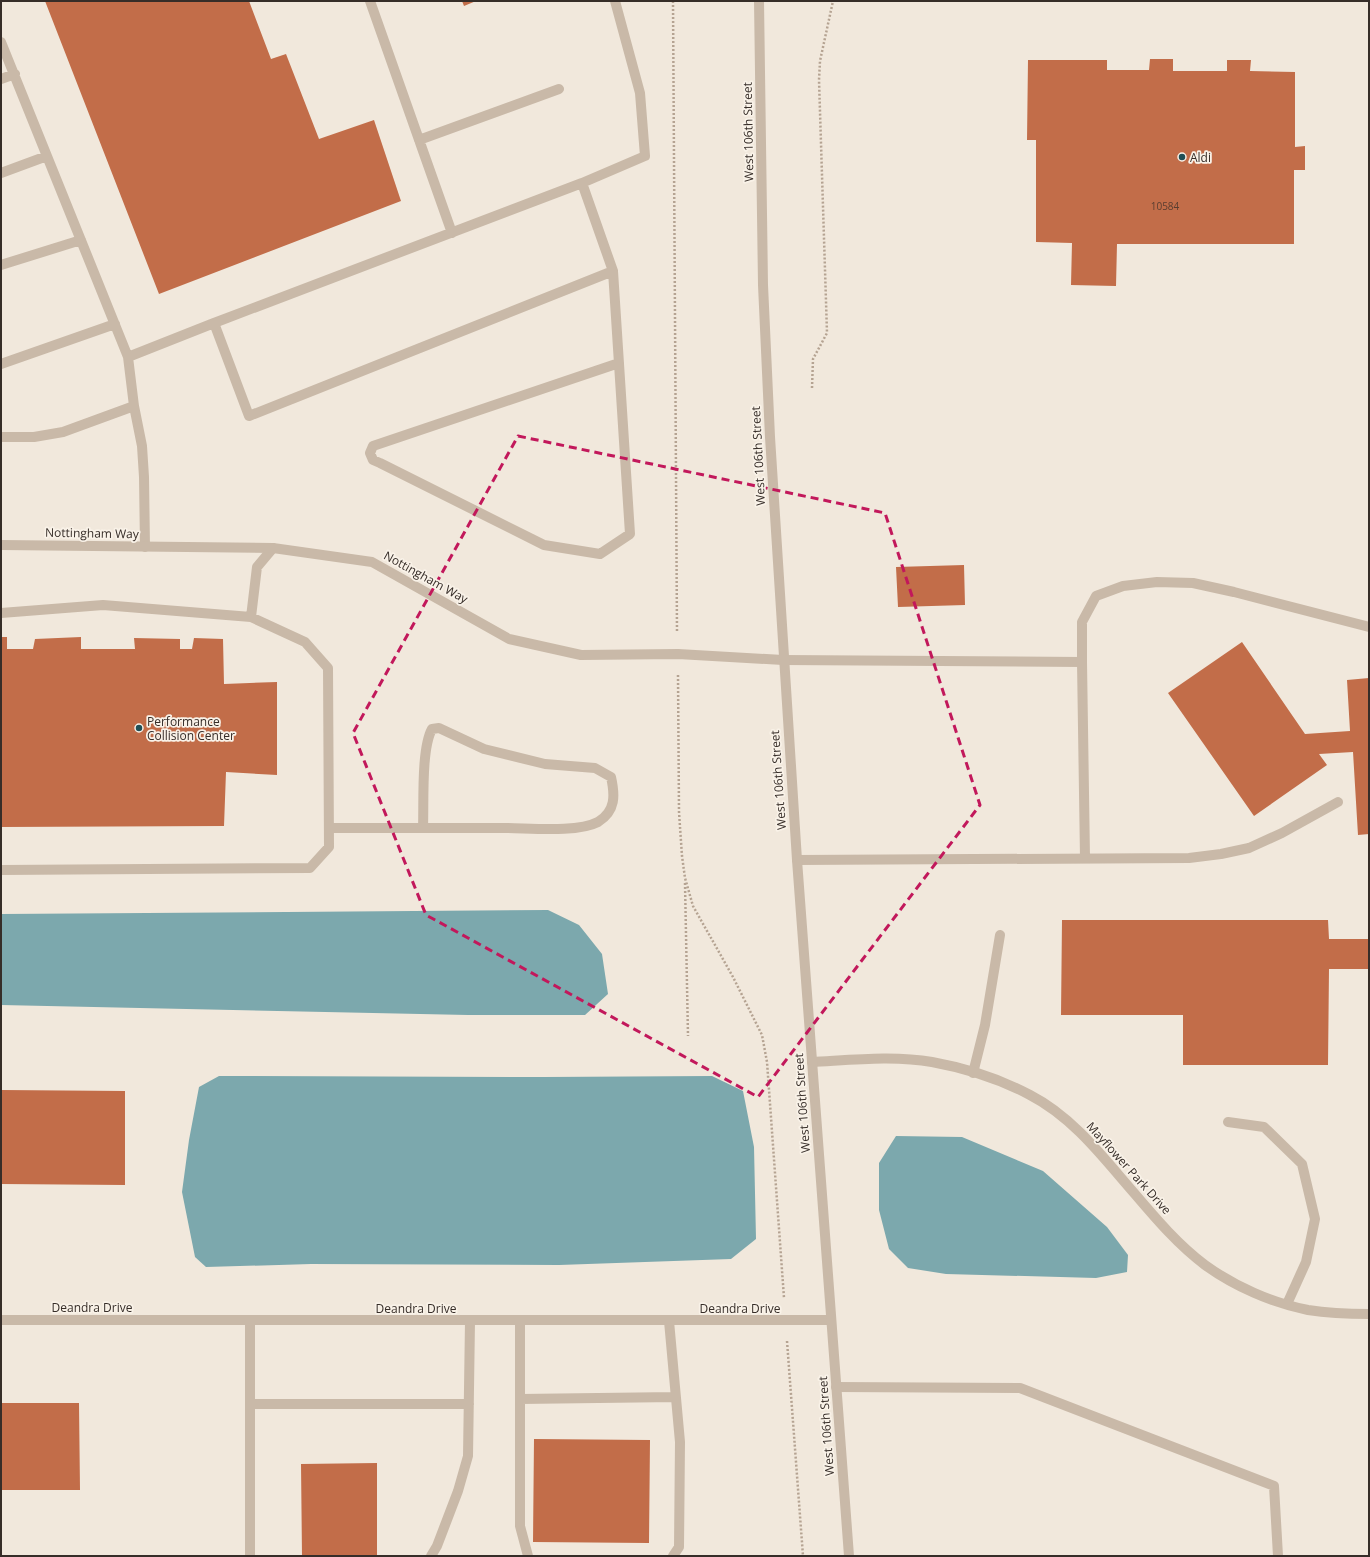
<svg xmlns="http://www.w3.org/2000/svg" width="1370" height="1557" font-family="'Open Sans',sans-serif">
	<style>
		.water { fill: #7ca8ad }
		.building { fill: #c26d49 }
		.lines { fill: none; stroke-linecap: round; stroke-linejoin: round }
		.path { stroke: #b5a392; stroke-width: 2.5; stroke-dasharray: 2 2; stroke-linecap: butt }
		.service { stroke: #c9b9a8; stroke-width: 10 }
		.minor { stroke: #c9b9a8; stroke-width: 10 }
		.tertiary { stroke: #c9b9a8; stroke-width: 10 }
		.marked { fill: none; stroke: #c2185b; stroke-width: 3; stroke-dasharray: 8 5; stroke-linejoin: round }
		.poi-dot { fill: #1f4f56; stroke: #f9f2e8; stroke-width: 1.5 }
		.labels { text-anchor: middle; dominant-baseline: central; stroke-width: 3.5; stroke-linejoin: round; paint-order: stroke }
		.number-label { font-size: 10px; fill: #593d30 }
		.street-label { font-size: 12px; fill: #362d28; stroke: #f9f2e8 }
		.poi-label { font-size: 12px; fill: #362d28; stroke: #f9f2e8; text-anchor: start }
	</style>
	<rect width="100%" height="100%" fill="#f1e8dc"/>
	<path class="water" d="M548 910 579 925 602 954 608 994 585 1015H468L1 1005V914Z
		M219 1076 545 1077 712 1076 743 1091 754 1147 756 1239 731 1259 559 1265 311 1264 206 1267 195 1257 182 1192 189 1140 199 1087Z
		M896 1136 962 1137 1043 1171 1107 1227 1128 1255 1127 1272 1096 1278 946 1274 908 1268 889 1249 879 1210V1163Z"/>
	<path class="building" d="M45 1H249L271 59 286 54 319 139 374 120 401 201 159 294Z
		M462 1H476L464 6Z
		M1150 59H1173V71H1227V60H1251L1250 71 1295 72V147L1305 146V170H1294V244H1117L1116 286 1071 285 1072 243 1036 242V140H1027L1028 60H1107V70H1149Z
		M964 565 965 605 898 607 896 567Z
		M1 637H7V649H33L35 639 81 637V649H135L134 638 180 639V649H192L194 638 223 639 224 684 277 682V775L226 772 224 826 1 827Z
		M1242 642 1305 734 1350 731 1347 680 1369 678V834L1358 835 1353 752 1319 754 1327 765 1254 816 1168 693Z
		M1062 920H1328L1329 939H1369V969H1329L1328 1065H1183V1015H1061Z
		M1 1090 125 1091V1185L1 1184Z
		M1 1403H79L80 1490H1Z
		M534 1439 650 1440 649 1543 533 1542Z
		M377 1463V1556H302L301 1464Z"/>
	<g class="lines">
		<path class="path" d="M673 1 677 632
			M812 388 813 359 827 333 819 80 820 61 833 1
			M678 675 679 812 682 856 685 878 693 906 733 977 762 1035 767 1062 784 1298
			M685 883 688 1036
			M787 1341 803 1556"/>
		<path class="service" d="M370 1 452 233
			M1 42 128 357 134 406 142 446 144 477 145 547
			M1 79 15 74
			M419 140 559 89
			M1 173 47 156
			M1 265 81 240
			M613 271 630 534 600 554 544 545 380 463 373 460 370 453 373 446 619 363
			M214 323 582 183
			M128 357 214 323 249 416 613 271 582 183 645 156 640 93 615 1
			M1 364 115 324
			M1 437H34L63 432 134 406
			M1 613 103 605 251 617
			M783 660 1082 662 1085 858
			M1082 662V622L1096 596 1123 586 1157 582 1193 583 1234 592 1369 627
			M329 828C387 828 446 828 505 828 529 828 577 833 598 822 616 811 615 795 611 777L595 768 545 764 484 749 439 728 432 729C421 749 424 803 423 828
			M797 860 1189 858 1221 854 1249 848 1282 833 1338 802
			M1 870 310 868 329 847 328 668 305 642 251 617 257 567 273 548
			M973 1073 985 1025 1000 935
			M1228 1122 1264 1127 1302 1164 1315 1219 1306 1262 1287 1304
			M250 1321V1556
			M520 1321V1526L528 1556
			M669 1321 680 1442 679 1547 673 1556
			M836 1387 1020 1388 1274 1486 1278 1556
			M520 1399 676 1397
			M250 1404H469
			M431 1556 437 1546 458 1491 468 1456 470 1321"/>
		<path class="minor" d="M1 545 273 548 372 562 509 639 581 655 678 654 783 660
			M812 1062C850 1060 894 1055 932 1062 965 1068 1000 1079 1030 1095 1067 1114 1095 1147 1122 1179 1148 1209 1173 1241 1205 1265 1234 1286 1272 1303 1308 1310 1327 1313 1349 1314 1369 1314
			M1 1320H831"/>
		<path class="tertiary" d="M759 1 763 285 770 437 797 860 849 1556"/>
	</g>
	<path class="marked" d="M518 436 885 513 980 805 758 1097 426 915 353 733Z"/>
	<g class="poi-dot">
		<circle cx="1182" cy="157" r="4"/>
		<circle cx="139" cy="728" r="4"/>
	</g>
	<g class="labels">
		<g class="number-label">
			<text x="1165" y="206">10584</text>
		</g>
		<g class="street-label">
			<text transform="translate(748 132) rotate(-91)">West 106th Street</text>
			<text transform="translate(758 456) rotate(-93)">West 106th Street</text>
			<text transform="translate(92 533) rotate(1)">Nottingham Way</text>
			<text transform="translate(426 577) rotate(29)">Nottingham Way</text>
			<text transform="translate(778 780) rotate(-94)">West 106th Street</text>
			<text transform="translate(802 1103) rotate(-94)">West 106th Street</text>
			<text transform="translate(1129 1168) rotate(48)">Mayflower Park Drive</text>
			<text x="92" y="1307">Deandra Drive</text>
			<text x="416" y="1308">Deandra Drive</text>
			<text x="740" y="1308">Deandra Drive</text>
			<text transform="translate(826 1426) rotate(-94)">West 106th Street</text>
		</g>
		<g class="poi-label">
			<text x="1190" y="157">Aldi</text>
			<text x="147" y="721">Performance<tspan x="147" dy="14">Collision Center</tspan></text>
		</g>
	</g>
	<rect width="1370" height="1557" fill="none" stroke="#362d28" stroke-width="4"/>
</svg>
